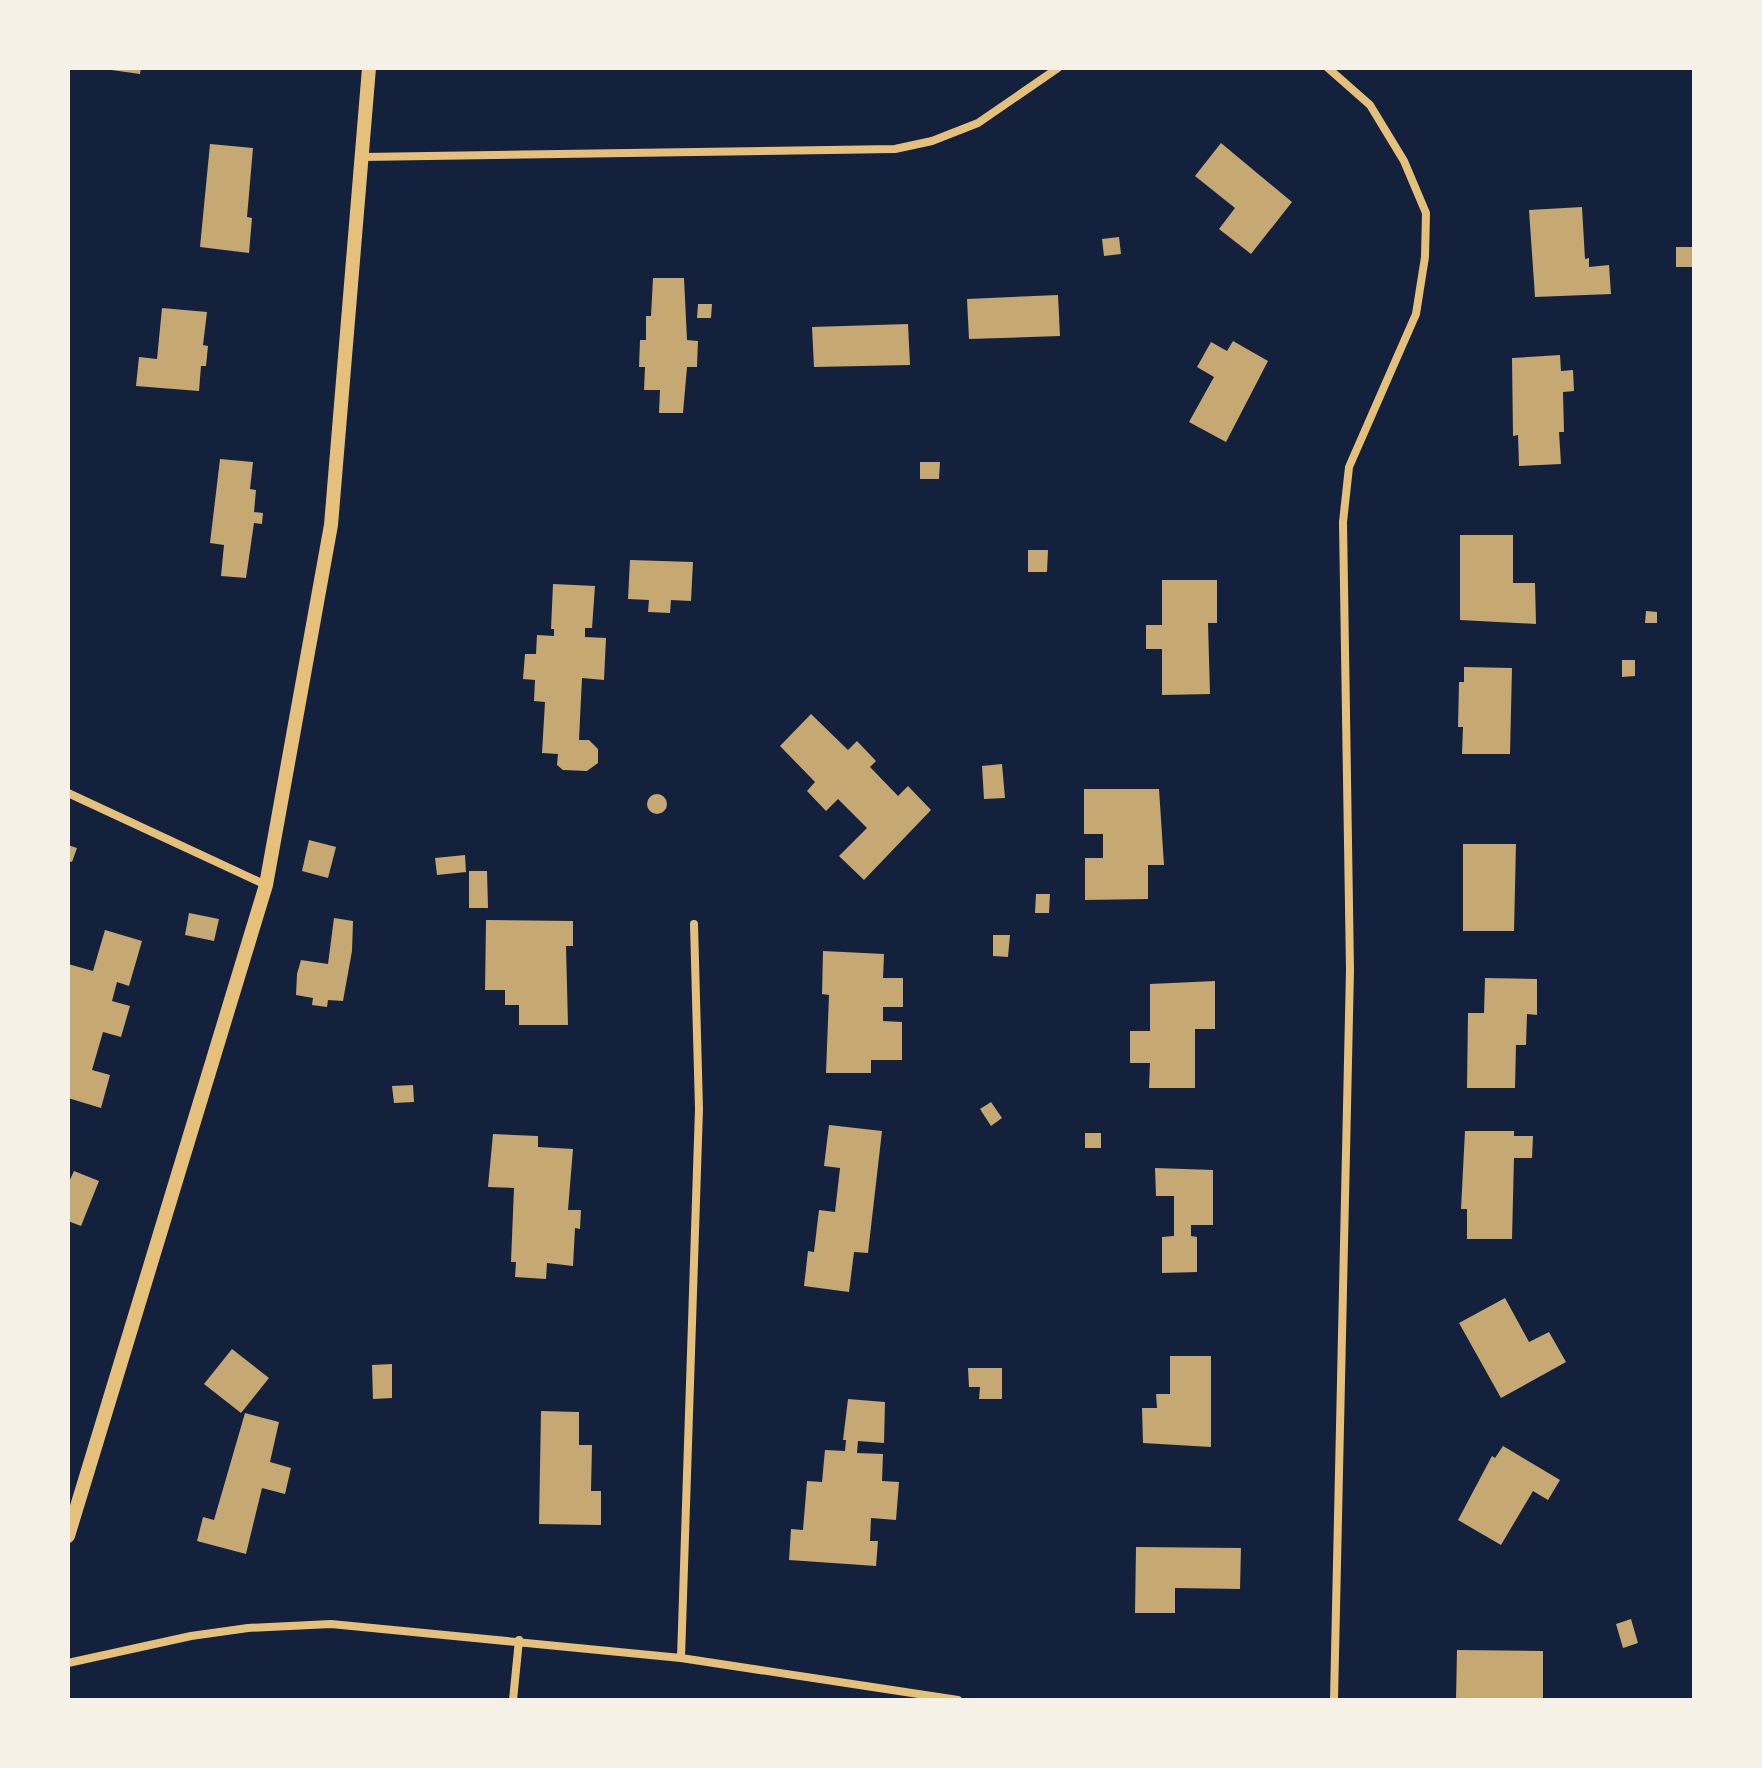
<svg xmlns="http://www.w3.org/2000/svg" width="1762" height="1768" font-family="'Source Sans 3',sans-serif">
	<style>
		.building { fill: #c6a872 }
		.lines { fill: none; stroke-linecap: round; stroke-linejoin: round }
		.minor { stroke: #e5c07b; stroke-width: 8 }
		.tertiary { stroke: #e5c07b; stroke-width: 14 }
	</style>
	<rect width="100%" height="100%" fill="#14213d"/>
	<path class="building" d="M97 68H141L140 74Z
		M1221 143 1292 202 1251 254 1219 229 1235 208 1195 176Z
		M210 144 253 148 247 217 252 218 249 253 200 247Z
		M1582 207 1585 259 1589 258V267L1609 265 1611 294 1535 297 1529 210Z
		M1119 237 1121 254 1104 256 1102 239Z
		M1676 247H1692V267H1676Z
		M653 278H684L687 340 698 341 697 367H687L683 413H659L660 390H644L645 367H639L640 340H646V316H651Z
		M1058 295 1060 336 969 339 967 299Z
		M698 304H712L711 318H697Z
		M162 308 207 312 203 345 208 346 206 366H201L199 391 136 386 139 357 157 359Z
		M908 324 910 365 814 367 812 327Z
		M1233 341 1268 361 1226 442 1189 422 1214 377 1197 367 1211 342 1227 351Z
		M1560 355 1561 371 1573 370 1574 391 1563 392 1564 432H1559L1561 464 1519 466 1518 435 1513 436 1512 358Z
		M220 459 253 462 250 489 256 490 254 512 263 513 262 524 254 523 246 578 221 576 224 545 210 543Z
		M920 462H940L939 479H920Z
		M1460 535H1513V583H1535L1536 624 1460 620Z
		M1028 550H1048L1047 572H1028Z
		M630 560 693 562 691 601 671 600 670 613 648 612 649 600 628 599Z
		M1162 580H1217V623H1208L1210 694 1162 695V649H1146V625H1162Z
		M553 584 595 586 592 628H585V637L606 638 604 680 582 678 579 740H589L598 749V763L587 771 563 770 557 765 558 754 542 753 545 702 534 701 535 680 523 679 525 654H536L537 635 554 636V629H551Z
		M1646 611 1657 612V623H1645Z
		M1622 660H1635V676L1622 677Z
		M1464 667 1512 668 1510 754H1462L1463 727H1458L1459 682H1464Z
		M811 714 848 750 857 741 876 761 870 767 898 796 908 786 931 810 864 880 839 856 867 828 838 799 826 811 807 791 815 782 780 746Z
		M1002 764 1005 798 984 799 982 766Z
		M1084 789H1159L1164 865H1148V899L1085 900V858H1103V834H1084Z
		M647 804a10 10 0 1 1 20 0a10 10 0 1 1-20 0Z
		M309 840 336 847 328 878 302 871Z
		M1463 844H1516L1514 931H1463Z
		M68 845 77 848 72 862 68 861Z
		M465 855 466 872 437 875 435 858Z
		M469 871H487L488 908H469Z
		M1036 894H1050L1049 913H1035Z
		M189 913 219 919 214 941 185 935Z
		M334 918 353 921 352 951 343 1001 328 1000 327 1007 312 1005 313 998 296 995 297 974 301 960 328 964Z
		M486 920 573 921V946H566L568 1025H519V1005H505V990H485Z
		M105 930 142 941 129 986 117 982 112 1001 130 1006 121 1037 103 1032 92 1070 110 1075 101 1108 68 1098V964L93 971Z
		M993 935H1010L1008 957 993 956Z
		M823 951 884 954 883 978H903V1007H883V1021L902 1022V1060H871V1073H826L829 995 822 994Z
		M1485 978 1537 979V1015L1527 1014 1526 1045H1516L1515 1088H1467L1468 1013H1484Z
		M1215 981V1029H1195V1088H1149L1150 1063H1130V1031H1150V984Z
		M413 1085 414 1102 394 1103 392 1086Z
		M991 1102 1002 1118 991 1126 980 1109Z
		M829 1125 882 1131 868 1253 854 1252 849 1292 804 1286 808 1251 814 1252 819 1210 835 1212 840 1168 824 1166Z
		M1465 1131H1514V1136H1533L1532 1158H1514L1512 1239H1467V1209H1461Z
		M1085 1133H1101V1148H1085Z
		M493 1134 538 1136V1147L573 1149 568 1210H581L580 1229 575 1228 573 1266 547 1263 546 1279 515 1277 516 1262H511L514 1188 488 1187Z
		M1155 1168 1213 1170V1225H1191V1236L1197 1237V1272L1162 1273V1237L1174 1236V1196H1156Z
		M74 1171 99 1181 81 1226 68 1221V1184Z
		M1505 1298 1529 1342 1549 1332 1566 1362 1501 1398 1459 1323Z
		M232 1349 269 1378 241 1413 204 1384Z
		M1170 1356H1211V1447L1143 1443 1142 1408H1157L1156 1394H1170Z
		M392 1364V1398L373 1399 372 1365Z
		M968 1368H1002V1399H979L980 1387H969Z
		M848 1399 885 1402 884 1443 858 1441 857 1453 883 1454 882 1481 899 1482 896 1520 871 1518 870 1541H878L876 1566 789 1560 791 1529 803 1530 807 1481 822 1482 825 1450 845 1451 846 1440H843Z
		M541 1411 579 1412V1445H592L591 1491H601V1525L539 1524Z
		M245 1413 279 1422 270 1462 291 1468 285 1494 262 1488 246 1554 197 1541 203 1517 214 1520Z
		M1503 1446 1560 1480 1548 1500 1533 1491 1501 1545 1458 1520 1492 1456 1495 1458Z
		M1136 1547 1241 1548 1240 1589 1175 1588V1613H1135Z
		M1631 1619 1638 1643 1623 1648 1616 1624Z
		M1457 1650 1543 1651V1700H1456Z"/>
	<g class="lines">
		<path class="minor" d="M1328 68 1370 105 1404 161 1426 213 1425 257 1416 314 1349 467 1343 522 1350 970 1334 1700
			M363 157 895 149 932 141 978 123 1058 68
			M68 793 266 885
			M681 1658 699 1109 694 924
			M68 1663 191 1636 248 1628 331 1624 681 1658 958 1700
			M513 1700 519 1640"/>
		<path class="tertiary" d="M68 1536 266 885 331 525 369 68"/>
	</g>
	<rect width="1762" height="1768" fill="none" stroke="#f6f1e7" stroke-width="140"/>
</svg>
